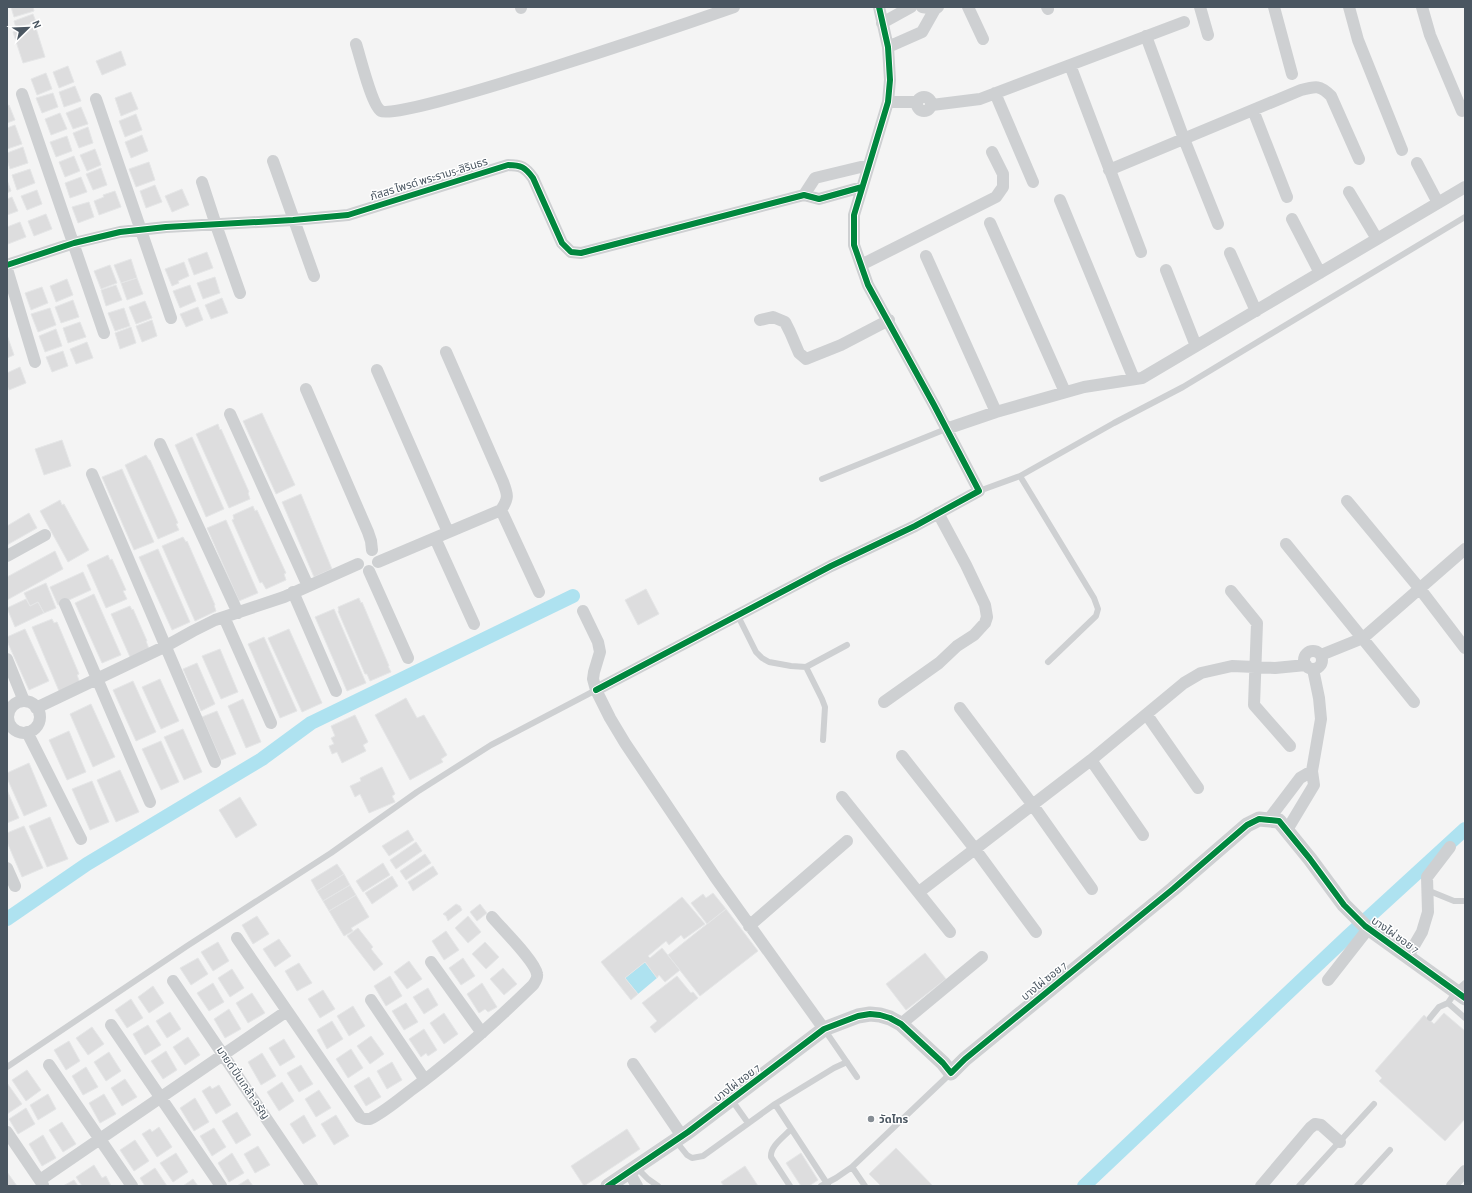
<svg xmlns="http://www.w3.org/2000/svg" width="1472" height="1193" font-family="'Alegreya Sans','Noto Sans Thai',sans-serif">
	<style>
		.water { fill: #aee2f0 }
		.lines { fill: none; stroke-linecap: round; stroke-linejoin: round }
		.canal { stroke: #aee2f0; stroke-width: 14 }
		.building { fill: #ddddde; stroke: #e5e6e7 }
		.service { stroke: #ced0d2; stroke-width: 6 }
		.minor { stroke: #ced0d2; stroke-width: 12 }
		.tertiary { stroke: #ced0d2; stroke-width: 15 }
		.cycleway-casing { stroke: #fff; stroke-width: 8 }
		.cycleway { stroke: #00873e; stroke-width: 6 }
		.poi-dot { fill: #868d94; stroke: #fff; stroke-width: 1.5 }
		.labels { text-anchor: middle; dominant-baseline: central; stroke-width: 3; stroke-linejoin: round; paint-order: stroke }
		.street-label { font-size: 11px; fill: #4a5661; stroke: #fff }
		.poi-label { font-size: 11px; font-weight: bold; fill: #4a5661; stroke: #fff; text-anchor: start }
	</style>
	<rect width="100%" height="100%" fill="#f4f4f4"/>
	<path class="water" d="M645 962 657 978 638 994 625 978Z"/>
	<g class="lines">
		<path class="canal" d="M7 919 87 864 262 759 311 723 573 596
			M1084 1186 1347 937 1465 829"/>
	</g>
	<path class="building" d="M11 7H33L34 11 14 17Z
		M33 14 36 22 16 28 14 21Z
		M35 25 45 57 23 63 13 32Z
		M121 51 126 65 102 75 96 61Z
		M68 66 74 82 59 88 53 72Z
		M46 73 52 89 37 95 31 79Z
		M75 86 81 101 64 107 59 92Z
		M131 92 138 109 121 116 115 98Z
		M53 93 58 107 42 113 36 98Z
		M9 105 15 120 7 123V106Z
		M81 107 88 124 73 129 66 113Z
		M60 113 67 129 51 135 45 119Z
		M136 114 142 130 125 137 119 121Z
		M15 125 22 144 7 149V128Z
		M88 127 93 143 79 148 73 133Z
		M142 135 148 151 131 158 125 142Z
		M67 136 72 151 56 157 50 142Z
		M23 147 28 163 10 169 7 160V153Z
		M95 149 101 165 87 171 80 155Z
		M74 156 80 171 65 177 59 162Z
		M149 162 155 180 136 187 129 169Z
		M101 168 107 185 93 190 86 174Z
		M30 169 35 183 17 190 12 175Z
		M81 177 87 192 70 198 65 183Z
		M7 180 11 191 7 193Z
		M155 185 162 202 146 208 140 191Z
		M182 189 189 205 172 212 165 196Z
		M37 190 42 204 27 210 21 196Z
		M115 191 121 207 99 215 94 201 104 197 103 195Z
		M12 197 18 211 7 215V199Z
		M89 202 94 217 78 223 72 207Z
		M46 214 52 229 34 236 28 221Z
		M20 222 26 237 8 244 7 240V227Z
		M207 252 213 268 194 275 188 259Z
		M131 259 137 278 121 283 114 265Z
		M184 262 189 276 178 281 179 283 172 286 165 269Z
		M110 265 117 283 101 289 94 271Z
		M215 277 220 293 203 299 197 283Z
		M137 278 143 294 127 300 121 283Z
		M67 279 73 295 56 302 50 286Z
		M116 285 122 300 106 306 101 290Z
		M190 285 196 301 180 308 173 291Z
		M42 287 48 303 31 310 25 293Z
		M222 298 228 313 211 319 205 305Z
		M73 300 79 317 61 323 55 307Z
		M145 301 152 318 136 324 129 307Z
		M198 307 203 320 186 327 180 314Z
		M50 308 56 325 38 332 31 314Z
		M124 308 130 326 115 331 108 313Z
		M152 320 157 336 142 342 136 326Z
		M80 322 86 337 68 343 63 328Z
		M131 327 136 343 120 349 115 333Z
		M56 329 62 346 45 352 39 336Z
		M7 335 14 355 7 358Z
		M87 342 93 358 76 364 70 349Z
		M63 351 68 366 52 372 46 357Z
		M20 367 26 383 9 390 7 385V373Z
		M262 413 295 485 276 494 243 421Z
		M218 424 220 430 221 429 249 492 248 493 250 499 229 508 196 434Z
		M192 437 224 509 206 517 175 445Z
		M62 440 71 466 44 475 35 449Z
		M146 455 149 460H150L178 523 176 524 179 530 158 539 125 465Z
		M122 469 154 542 134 550 102 477Z
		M301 494 332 569 314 577 282 502Z
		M60 500 62 505 64 504 89 550 68 562 40 511Z
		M253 506 255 511 257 510 286 573 284 574 286 580 266 589 262 582 260 583 232 520 234 519 233 515Z
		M29 513 37 528 7 545V526Z
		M226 520 258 593 239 601 207 528Z
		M183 537 186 542 187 541 215 605H214L216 611 195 621 162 546Z
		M158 549 190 622 172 630 139 557Z
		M55 551 63 569 7 600V577Z
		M108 555 110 560 112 559 126 590 123 591 127 599 106 608 87 565Z
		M83 572 91 590 58 605 50 587Z
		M46 583 56 608 44 613 38 602 30 606 24 593Z
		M646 589 659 614 638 625 625 600Z
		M94 594 121 655 102 663 75 603Z
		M359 598 361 603 362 602 389 666H388L391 672 370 681 367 674H365L338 611H339L338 607Z
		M26 599 30 606 38 602 44 613 15 627 7 608Z
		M130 606 132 610 133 609 147 641H146L149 649 130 657 111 614Z
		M334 609 366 683 347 691 315 617Z
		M52 619 54 623 57 622 79 674 77 675 80 683 59 691 32 627Z
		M25 629 49 681 29 690 7 641V637Z
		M289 629 322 703 302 712 268 638Z
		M264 637 297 711 280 718 248 644Z
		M220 649 238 692 221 699 202 656Z
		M197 663 215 704 201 711 183 669Z
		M160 679 179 721 161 729 142 687Z
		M133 681 156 732 136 741 113 690Z
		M406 698 417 718 424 715 447 755 441 759 443 762 410 780 375 715Z
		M243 699 261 742 246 748 228 706Z
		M91 704 115 757 93 767 70 714Z
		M217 711 236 754 221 760 202 717Z
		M355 715 368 742 363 745 366 751 342 763 337 752 332 754 329 746 334 744 331 738 335 736 331 726Z
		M183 729 202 772 184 780 164 737Z
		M69 731 86 772 67 780 49 740Z
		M161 741 179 782 161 790 142 749Z
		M29 763 47 806 24 816 7 778V773Z
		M382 767 395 794 392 796 395 802 369 813 360 794 355 797 350 786 361 781 360 778Z
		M120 770 139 812 116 822 97 780Z
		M92 781 109 822 90 830 72 789Z
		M7 790 19 818 7 823Z
		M240 797 257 825 236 838 219 810Z
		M50 817 68 859 47 867 29 826Z
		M24 826 43 868 22 877 7 842V833Z
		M408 830 414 840 389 856 382 846Z
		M416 842 422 851 396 869 390 860Z
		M425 854 431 863 406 880 400 871Z
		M383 863 390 875 363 892 356 881Z
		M337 864 344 874 317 891 311 880Z
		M433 866 438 874 413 891 408 882Z
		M344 874 350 885 323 901 317 891Z
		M392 876 398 886 372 904 365 893Z
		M350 885 356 895 329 911 323 901Z
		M713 893 726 909 707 924 691 903 703 894 706 898Z
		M356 895 369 917 351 928 353 931 344 936 329 911Z
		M682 897 705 924 684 939 681 935 669 945 666 941 648 956 650 958 662 948 680 970 665 982 659 975 657 978 645 962 625 978 638 994 631 1000 601 962Z
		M456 904 460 906 462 910 448 921 446 916 443 914Z
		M480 904 487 913 477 921 470 912Z
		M726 909 758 951 700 996 668 955Z
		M257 916 269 934 253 944 242 925Z
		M468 916 481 932 468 943 455 928Z
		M358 928 373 947 371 949 383 964 374 971 347 936Z
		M446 931 459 950 444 960 432 941Z
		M279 939 291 956 275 967 263 949Z
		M218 942 229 961 213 971 201 952Z
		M485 942 499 957 486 969 472 954Z
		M925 953 946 979 906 1010 886 984Z
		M198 958 208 974 191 985 180 968Z
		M463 958 475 976 461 985 449 968Z
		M409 961 422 979 407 989 394 972Z
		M299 963 312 983 297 991 285 971Z
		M503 968 517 984 504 995 490 979Z
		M232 969 244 988 230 997 218 978Z
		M390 976 402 996 386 1006 374 986Z
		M677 976 691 993 693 992 698 998 655 1033 650 1027 657 1021 642 1003Z
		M213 983 224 1002 209 1011 197 993Z
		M482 983 497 1007 488 1012 485 1009 479 1013 467 994Z
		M153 986 164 1003 149 1013 138 997Z
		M428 988 438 1005 424 1014 413 997Z
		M323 990 335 1009 320 1018 308 999Z
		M252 993 265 1013 248 1023 236 1003Z
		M131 999 143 1018 127 1028 115 1010Z
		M406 1003 418 1022 404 1030 392 1011Z
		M353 1006 365 1026 349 1036 337 1016Z
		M229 1009 241 1029 225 1038 214 1019Z
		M170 1012 181 1029 167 1038 156 1021Z
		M444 1013 458 1034 444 1044 430 1023Z
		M1444 1013 1465 1031V1119L1445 1141 1379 1081 1382 1078 1375 1071 1424 1015 1434 1024Z
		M332 1021 343 1039 327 1049 317 1030Z
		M148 1025 161 1045 145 1055 133 1034Z
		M92 1027 104 1044 88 1055 76 1038Z
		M424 1029 437 1050 428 1056 426 1053 421 1057 409 1039Z
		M371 1036 384 1054 370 1064 357 1046Z
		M188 1037 200 1055 185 1065 173 1047Z
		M284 1039 295 1057 280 1066 269 1048Z
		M69 1041 80 1061 66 1070 54 1050Z
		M351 1049 363 1068 348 1078 336 1059Z
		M166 1051 177 1070 163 1079 151 1061Z
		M109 1052 121 1071 106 1081 94 1062Z
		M262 1053 276 1076 261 1085 248 1062Z
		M392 1062 402 1080 387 1089 377 1071Z
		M301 1065 313 1084 299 1092 287 1073Z
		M86 1067 98 1087 83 1095 72 1076Z
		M27 1070 41 1090 26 1101 12 1080Z
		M369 1077 381 1097 366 1106 354 1086Z
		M125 1079 137 1097 122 1106 111 1088Z
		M282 1082 294 1101 279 1111 267 1092Z
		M7 1083 22 1104 7 1114Z
		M219 1085 231 1105 216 1114 202 1091 210 1086 212 1089Z
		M319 1090 331 1108 316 1117 305 1099Z
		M48 1094 56 1109 38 1120 30 1105Z
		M104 1094 116 1114 100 1123 89 1103Z
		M195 1098 209 1122 194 1131 180 1108Z
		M26 1108 35 1124 18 1134 9 1119Z
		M237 1112 251 1135 236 1144 222 1121Z
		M304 1115 316 1136 303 1144 290 1124Z
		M336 1115 349 1136 334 1145 321 1124Z
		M62 1122 76 1144 63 1152 49 1130Z
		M159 1127 172 1147 157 1157 142 1134 150 1129 152 1132Z
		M214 1128 226 1147 212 1156 200 1136Z
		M627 1129 640 1149 584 1186 571 1166Z
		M43 1135 56 1158 42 1166 29 1144Z
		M135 1140 149 1161 134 1171 120 1150Z
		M258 1146 270 1165 255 1173 244 1154Z
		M896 1148 933 1186H881L869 1174Z
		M176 1153 188 1172 173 1182 160 1163Z
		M232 1153 244 1173 229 1182 218 1163Z
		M801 1153 818 1180 809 1186H801L786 1163Z
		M94 1165 102 1178 106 1176 111 1186H82L76 1177Z
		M745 1166 758 1186H724L721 1182Z
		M155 1168 167 1186H145L140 1178Z
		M7 1172 17 1186H7Z
		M193 1179 198 1186H183Z
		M248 1179 253 1186H237Z
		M74 1180 78 1186H63Z"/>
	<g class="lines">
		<path class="service" d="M1020 476 1094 598 1098 609 1096 616 1048 662
			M822 479 946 429
			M979 491 1020 476 1114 423 1183 387 1465 217
			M738 616 756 652 762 658 769 662 791 666 806 667 847 645
			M806 667 822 699 825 707 823 740
			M1427 890 1454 901H1465
			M1448 1003 1456 991 1465 983
			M1430 1018 1439 1007 1448 1003 1465 1018
			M824 1029 857 1077
			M7 1067 187 946 331 853 417 792 491 745 596 690
			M731 1099 748 1123
			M775 1104 828 1185
			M675 1140 687 1155 692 1158 703 1156 775 1104 834 1068 847 1062
			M852 1167 865 1186
			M637 1168 648 1179 658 1186
			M790 1186 771 1157C770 1146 784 1137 791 1129
			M821 1186 836 1178 852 1167 951 1073
			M1299 1186 1374 1104
			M1357 1186 1390 1150"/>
		<path class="minor" d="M521 7V8
			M922 7 935 9
			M968 7 983 39
			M1047 7 1048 9
			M1200 7 1208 35
			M1274 7 1292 74
			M1349 7 1358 40 1402 150
			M1422 7 1430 35 1462 111
			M882 23 911 7
			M1146 36 1184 139 1218 224
			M356 44C360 56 372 106 381 111 400 122 694 21 734 7
			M888 47 922 32 935 9 938 7
			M1070 65 1141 252
			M995 93 1033 182
			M22 94 104 333
			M917 104a7 7 0 1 1 14 0a7 7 0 1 1-14 0Z
			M96 99 171 318
			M888 102H917
			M932 105 980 99 1184 22
			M1253 110 1287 197
			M273 161 314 276
			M1417 163 1438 203
			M1109 170 1301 90C1316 86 1320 85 1331 96L1359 159
			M202 182 216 225 240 293
			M1349 192 1377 239
			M804 195 815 178 869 165
			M1060 200 1134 379
			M1292 219 1320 273
			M990 223 1065 392
			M1230 253 1256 311
			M926 256 996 412
			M7 265 74 243 120 232 166 227 293 220 348 215 508 165C521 165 525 167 533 178L562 243 571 252 581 253 804 195 819 199 862 187
			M861 265 996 197 1003 187V174L992 152
			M7 269 35 362
			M1166 270 1196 346
			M760 320 773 317 785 322 790 332 799 353 806 359 841 345 889 320
			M377 370 448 532
			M306 389 368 532 371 541 372 550
			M230 414 308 586
			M946 429 996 412 1084 387 1142 378 1465 187
			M160 444 238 613
			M92 474 215 762
			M1347 501 1420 589 1465 648
			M501 510 539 592
			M435 538 474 624
			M1286 544 1414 702
			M7 556 45 535
			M378 562 501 510C509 498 508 495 503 482L446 352
			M369 571 408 658
			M1231 591 1257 623 1254 705 1290 746
			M293 592 336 691
			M65 604 150 802
			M583 611 598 642 600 652 594 672 593 679 596 690 610 718 625 743 715 877 824 1029
			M224 617 271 723
			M1304 660a9 9 0 1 1 18 0a9 9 0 1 1-18 0Z
			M1321 655 1363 638 1465 549
			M7 659 24 701
			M596 690 831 566 915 526 979 491 934 405 868 285 854 245V215L888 102 890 80 888 47 879 7
			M8 717a16 16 0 1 1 32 0a16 16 0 1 1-32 0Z
			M884 702 939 663 957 646 974 635 985 623 987 617 985 605 966 565 938 513
			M36 708 166 646 193 631 215 620 284 597 358 564
			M960 708 1032 804 1092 889
			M1147 715 1198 788
			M27 732 81 839
			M902 756 975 849 1036 932
			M1091 760 1143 835
			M842 797 950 932
			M1269 819 1300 778 1312 771
			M1287 830 1314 785 1312 771 1321 719 1319 698 1313 669
			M7 868 15 886
			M919 892 1091 760 1184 683 1201 673 1232 666 1275 668 1306 665
			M749 926 847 841
			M237 938 360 1117 365 1119H370C384 1112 397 1101 410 1091 454 1059 494 1023 533 985 535 982 538 978 537 974 535 961 502 929 492 917
			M1408 956 1422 932 1428 912 1427 877 1450 847
			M431 962 482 1033
			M1328 980 1368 929
			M173 981 312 1186
			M371 1000 425 1080
			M901 1024 982 957
			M111 1025 221 1186
			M633 1064 682 1136
			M49 1065 132 1186
			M7 1132 43 1185
			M629 1172 637 1186
			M40 1180 287 1011
			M1261 1186 1310 1128 1315 1124 1321 1125 1340 1142
			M1452 1186 1465 1171"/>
		<path class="tertiary" d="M608 1186 688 1132 824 1029 858 1016 870 1014 880 1015 890 1018 901 1024 943 1063 951 1073 965 1059 1173 889 1247 825 1259 819 1279 821 1310 859 1344 905 1365 926 1465 998"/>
		<g class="cycleway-casing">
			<path id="cycleway" d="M7 265 74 243 120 232 166 227 293 220 348 215 508 165C521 165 525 167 533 178L562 243 571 252 581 253 804 195 819 199 862 187
				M596 690 831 566 915 526 979 491 934 405 868 285 854 245V215L888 102 890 80 888 47 879 7
				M608 1186 688 1132 824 1029 858 1016 870 1014 880 1015 890 1018 901 1024 943 1063 951 1073 965 1059 1173 889 1247 825 1259 819 1279 821 1310 859 1344 905 1365 926 1465 998"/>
		</g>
		<use href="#cycleway" class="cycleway"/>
	</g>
	<circle class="poi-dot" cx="871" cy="1119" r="4"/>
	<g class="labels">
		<g class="street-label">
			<text transform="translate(429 179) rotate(-17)">ภัสสร ไพรด์ พระราม5-สิรินธร</text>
			<text transform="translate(1395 935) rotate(35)">บางไผ่ ซอย 7</text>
			<text transform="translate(1044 981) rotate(-39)">บางไผ่ ซอย 7</text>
			<text transform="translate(243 1083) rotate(56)">มายด์ ปิ่นเกล้า-จรัญ</text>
			<text transform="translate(737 1083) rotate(-37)">บางไผ่ ซอย 7</text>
		</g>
		<g class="poi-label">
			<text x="879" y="1119">วัดไทร</text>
		</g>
	</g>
	<rect width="1472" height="1193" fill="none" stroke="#4a5661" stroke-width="16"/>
	<g transform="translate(28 28) rotate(67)" stroke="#ffffff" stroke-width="3" paint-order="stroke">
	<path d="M0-3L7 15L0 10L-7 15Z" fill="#4a5661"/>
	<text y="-6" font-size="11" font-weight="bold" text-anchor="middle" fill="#4a5661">N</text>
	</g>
</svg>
